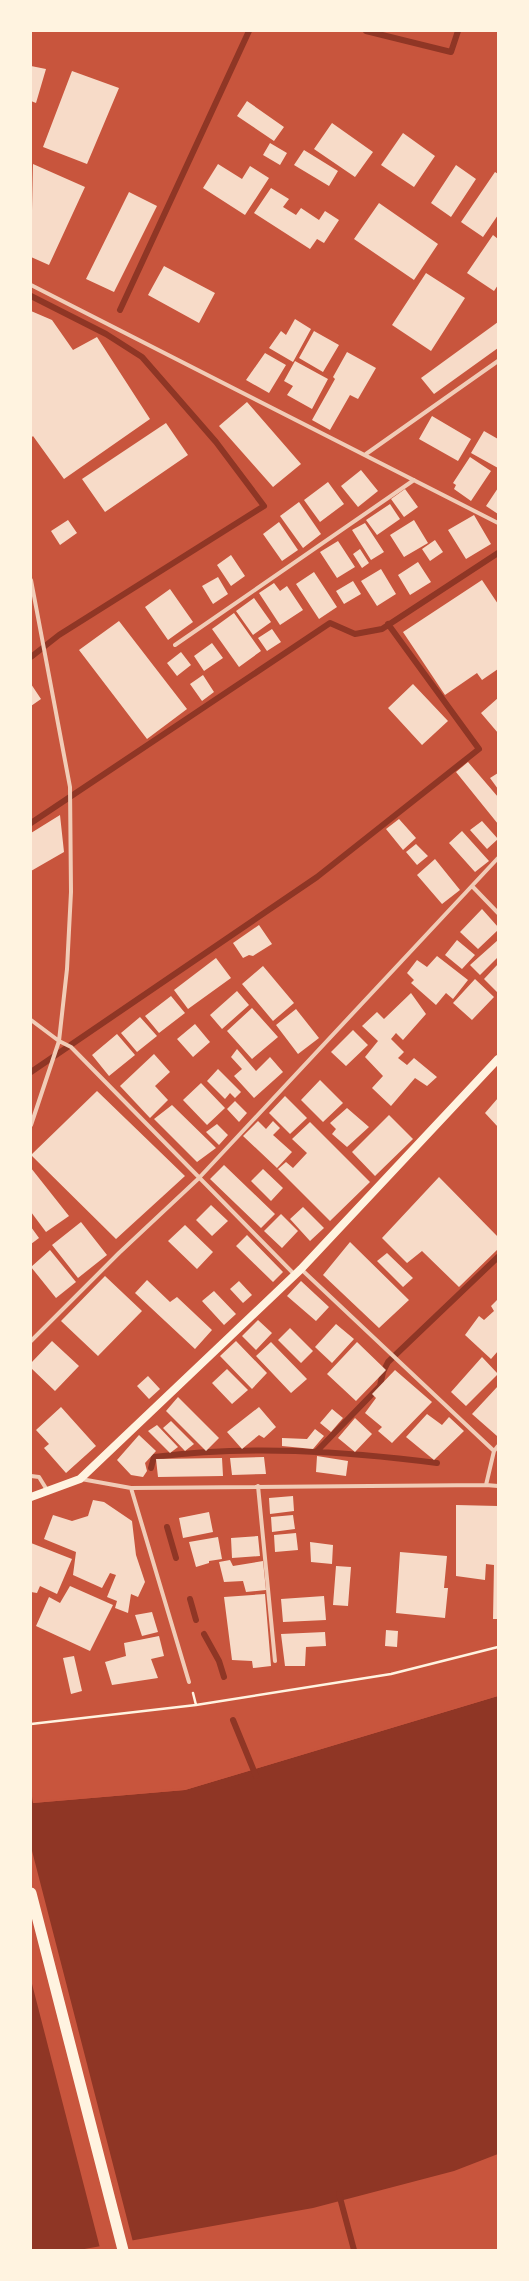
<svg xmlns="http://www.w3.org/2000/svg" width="529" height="2281" font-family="'Exo 2',sans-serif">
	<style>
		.water { fill: #8f3625 }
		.pier { fill: #c8553d }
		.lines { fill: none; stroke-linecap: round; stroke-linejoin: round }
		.stream { stroke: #8f3625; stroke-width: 6 }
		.building { fill: #f7dbc8 }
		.path { stroke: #fff3e0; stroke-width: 2.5 }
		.minor { stroke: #f1ccb7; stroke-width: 4 }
		.secondary { stroke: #fff3e0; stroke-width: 8 }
		.trunk { stroke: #fff3e0; stroke-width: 11 }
	</style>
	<rect width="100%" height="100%" fill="#c8553d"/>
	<path class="water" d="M498 1696V2154L454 2171 313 2208 79 2250H31V1788L33 1803 185 1790Z"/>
	<path class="pier" d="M498 1694V1696L185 1790 33 1803 31 1786 35 1801 184 1788Z
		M31 1847 133 2242 100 2248 31 1980Z"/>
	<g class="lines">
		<path class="stream" d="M366 31 451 52 458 31
			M31 296 106 334 142 357 216 442 264 506 59 635 31 657
			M120 310 249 31
			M31 823 330 623 355 634 382 629 498 553
			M31 1072 317 877 479 749 388 624
			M316 1452 380 1386 383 1372 388 1362 498 1257
			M151 1468 154 1457C248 1445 343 1451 437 1463
			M167 1527 176 1558
			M190 1599 196 1620
			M204 1634 219 1661 224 1677
			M233 1720 256 1776
			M339 2194 354 2250"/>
	</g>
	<path class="building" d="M31 66 46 69 36 103 31 101Z
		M72 71 119 88 87 164 43 147Z
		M247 101 284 127 274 141 237 116Z
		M332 123 373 152 355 177 314 149Z
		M403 133 435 156 414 187 381 165Z
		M270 143 287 153 280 165 263 155Z
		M304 150 338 171 329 186 294 165Z
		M33 164 85 187 49 265 31 257Z
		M218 164 242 179 250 166 269 178 245 215 203 188Z
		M456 165 476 179 451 217 431 203Z
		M495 172 498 174V215L483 237 461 222Z
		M271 188 289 199 283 207 296 215 301 208 319 220 325 211 339 220 324 243 317 239 310 249 254 213Z
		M129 192 157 206 114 292 86 279Z
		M379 203 438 244 414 280 354 239Z
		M493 235 498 239V285L494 291 467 273Z
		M164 266 215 293 199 323 148 295Z
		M426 273 465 298 431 351 392 325Z
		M31 311 52 320 73 350 97 337 150 419 64 479 33 436 31 438Z
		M295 319 311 329 293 362 269 348 281 331 286 335Z
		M498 322V348L434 394 421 378Z
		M314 331 339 345 323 372 299 358Z
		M347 352 376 368 358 399 350 395 330 430 312 420 335 379 333 377Z
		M265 353 286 365 269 393 246 380Z
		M295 361 328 379 312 409 287 395 293 386 284 381Z
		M247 402 301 464 273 487 219 426Z
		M432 416 471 439 458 461 419 439Z
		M166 423 188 455 105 512 82 479Z
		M484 431 498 439V468L471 453Z
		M470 457 491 471 471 501 454 489 456 485 453 483Z
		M361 470 378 491 358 507 341 486Z
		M328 482 344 504 320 522 304 500Z
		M498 488V514L486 506Z
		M405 489 418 507 404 517 391 499Z
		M299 502 321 534 303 548 280 516Z
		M390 504 400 519 377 535 366 520Z
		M474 515 491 544 466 559 448 530Z
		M68 520 77 533 60 545 51 531Z
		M414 520 428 543 404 557 390 535Z
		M279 522 298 550 282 561 263 534Z
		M365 523 384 552 371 560 352 530Z
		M435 540 443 552 430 561 422 549Z
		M338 541 355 567 337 578 320 552Z
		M360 549 369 563 362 568 353 554Z
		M231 555 245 576 231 586 217 565Z
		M418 562 431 582 410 595 398 575Z
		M381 569 396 594 377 606 361 581Z
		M314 572 337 607 319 619 296 584Z
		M218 577 228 594 213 604 202 586Z
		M482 580 498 604V669L482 680 477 673 445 695 403 632Z
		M353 581 361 594 344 604 336 591Z
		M274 583 280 591 287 586 303 610 280 625 259 593Z
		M170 589 193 622 168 640 145 607Z
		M254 598 271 622 253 635 236 611Z
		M234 613 261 651 239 667 212 629Z
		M119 621 187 709 147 739 79 650Z
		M272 629 281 642 267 651 258 638Z
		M212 643 223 658 204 671 194 656Z
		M181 652 191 665 177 676 167 663Z
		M203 675 214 692 202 701 190 684Z
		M31 684 41 699 31 706Z
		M413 684 448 721 422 745 388 708Z
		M498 698V733L481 713Z
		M468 762 498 797V824L456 772Z
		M498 773V789L490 778Z
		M60 815 64 852 31 871V833Z
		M399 819 416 838 403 850 386 829Z
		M482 821 498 839 487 849 470 830Z
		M462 831 489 861 475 872 449 843Z
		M416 844 428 856 417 865 406 852Z
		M435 859 460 890 442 904 417 875Z
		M482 909 498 927V930L478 949 460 932Z
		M259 925 272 944 253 956 249 955 243 958 233 943Z
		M457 940 475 955 462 969 445 955Z
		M498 940V960L497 958 480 975 470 965Z
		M437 956 468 980 453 999 446 993 436 1005 411 983 414 980 407 973 417 960 427 967Z
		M216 958 231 978 188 1009 174 990Z
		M498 964V993L484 979Z
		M263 966 294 1003 273 1021 242 984Z
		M475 979 494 997 472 1020 453 1003Z
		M237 991 249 1005 222 1029 210 1015Z
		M411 993 426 1014 403 1040 396 1033 391 1039 404 1052 398 1058 407 1065 414 1058 437 1077 427 1086 415 1078 391 1106 372 1088 383 1076 365 1057 378 1041 362 1026 377 1012 384 1019Z
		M171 996 185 1013 159 1033 145 1016Z
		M252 1008 278 1037 252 1059 227 1031Z
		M296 1009 319 1038 298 1054 276 1025Z
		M140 1017 157 1036 137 1052 121 1033Z
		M195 1024 210 1042 193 1057 177 1039Z
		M353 1030 368 1045 346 1066 331 1052Z
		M117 1034 135 1055 109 1076 92 1055Z
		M237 1049 256 1071 270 1057 283 1072 254 1098 234 1076 242 1069 231 1057Z
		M154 1054 170 1072 155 1086 168 1100 150 1118 120 1086Z
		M218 1069 241 1092 235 1098 230 1093 225 1099 207 1081Z
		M320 1080 343 1103 323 1122 301 1100Z
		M201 1083 225 1108 207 1125 183 1100Z
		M97 1091 185 1176 116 1239 31 1155Z
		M285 1096 307 1118 290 1134 269 1113Z
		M498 1098V1127L485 1113Z
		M235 1101 247 1113 239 1122 227 1109Z
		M172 1105 216 1148 197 1162 154 1119Z
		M347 1108 369 1127 347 1147 332 1134 336 1129 330 1123Z
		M389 1115 413 1139 375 1176 352 1152Z
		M258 1121 266 1129 273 1121 280 1128 273 1135 292 1152 277 1168 243 1136Z
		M310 1122 370 1182 330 1221 278 1169 286 1162 293 1168 307 1153 292 1139Z
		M217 1124 228 1135 219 1145 206 1132Z
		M224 1165 275 1214 261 1228 210 1179Z
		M31 1168 69 1216 46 1232 31 1212Z
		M263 1169 283 1188 271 1201 251 1181Z
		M439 1177 498 1237V1249L459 1287 422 1251 407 1263 382 1238Z
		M211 1205 228 1221 212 1236 196 1220Z
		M303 1207 324 1228 310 1241 290 1219Z
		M281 1214 298 1231 282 1248 264 1231Z
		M81 1222 107 1255 78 1278 52 1245Z
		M185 1225 213 1252 197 1269 168 1241Z
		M31 1227 39 1238 31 1244Z
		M247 1235 283 1272 273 1282 236 1246Z
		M350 1242 409 1300 379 1328 323 1275Z
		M50 1250 76 1282 56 1298 31 1267Z
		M387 1253 413 1278 403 1287 377 1261Z
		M105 1276 142 1311 98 1356 61 1321Z
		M147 1280 170 1302 177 1297 212 1330 195 1349 135 1293Z
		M239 1281 252 1295 243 1303 230 1289Z
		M301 1281 329 1307 316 1321 287 1296Z
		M214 1291 236 1314 224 1325 202 1301Z
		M497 1300 498 1351 491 1359 465 1335 479 1316 484 1320 494 1311 491 1306Z
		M258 1320 272 1333 256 1350 242 1336Z
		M336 1324 354 1339 332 1363 315 1347Z
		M290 1328 313 1351 301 1363 278 1340Z
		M52 1341 79 1366 55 1391 31 1368V1363Z
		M236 1341 267 1373 252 1389 220 1356Z
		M271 1342 307 1379 291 1393 256 1356Z
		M357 1342 386 1370 356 1401 327 1374Z
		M482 1357 498 1374 466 1406 451 1392Z
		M227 1369 248 1390 232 1404 212 1383Z
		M395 1370 432 1402 392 1443 378 1431 382 1427 365 1413 376 1398 372 1394Z
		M148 1376 160 1389 149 1399 137 1386Z
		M498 1386V1435L497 1436 472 1414Z
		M178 1397 219 1438 206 1451 166 1411Z
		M61 1407 96 1446 66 1473 44 1448 49 1444 36 1430Z
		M259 1407 276 1427 264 1438 259 1435 242 1449 227 1432Z
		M332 1409 343 1418 331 1432 320 1423Z
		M427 1414 442 1425 449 1417 464 1431 434 1460 406 1437Z
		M355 1418 372 1434 355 1452 338 1438Z
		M171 1421 194 1444 185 1451 163 1428Z
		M157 1425 178 1447 170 1453 148 1431Z
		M315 1429 324 1436 313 1449 282 1446V1438L307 1439Z
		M139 1435 156 1451 145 1463 147 1471 143 1477 131 1475 117 1460Z
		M317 1456 348 1461 346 1476 316 1472Z
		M264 1457 266 1474 232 1475 230 1458Z
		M222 1458 223 1476 158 1477 156 1459Z
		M293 1496 294 1511 270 1514 269 1498Z
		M93 1500 104 1502 132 1521 136 1555 145 1582 138 1597 131 1594 128 1613 115 1608 117 1601 107 1597 116 1575 110 1573 102 1588 73 1575 76 1552 44 1539 53 1515 72 1521 88 1516Z
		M456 1505 498 1506V1619H493L494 1565 486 1564 485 1580 456 1576Z
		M209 1512 213 1532 183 1538 179 1518Z
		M293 1515 295 1529 272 1532 271 1517Z
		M296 1533 298 1550 275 1552 274 1535Z
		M258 1536 260 1556 232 1558 231 1538Z
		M218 1537 222 1559 209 1561V1563L196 1567 189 1542Z
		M310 1542 333 1545 332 1564 311 1562Z
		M31 1543 72 1559 57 1594 40 1586 37 1593 31 1592Z
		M400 1552 447 1556 444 1588H448L445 1618 396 1613Z
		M230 1560 233 1566 263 1561 266 1590 246 1592 243 1581 224 1582 219 1562Z
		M336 1566 351 1567 348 1606 333 1605Z
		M70 1586 113 1605 90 1651 36 1626 49 1597 60 1603Z
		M265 1594 271 1666 253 1668 252 1661 232 1660 224 1597Z
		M324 1596 326 1620 283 1622 281 1599Z
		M152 1612 158 1632 142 1636 135 1615Z
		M386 1630 398 1631 397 1647 385 1646Z
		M325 1632 326 1646 306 1647 305 1666H285L281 1634Z
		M159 1636 164 1656 151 1659 158 1678 112 1685 105 1662 126 1656 124 1643Z
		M74 1656 82 1691 71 1694 63 1658Z"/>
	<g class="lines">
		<path class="path" d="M193 1693 196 1705
			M31 1724 196 1705 391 1674 498 1647"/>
		<path class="minor" d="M31 285 498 523
			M366 454 498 361
			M31 580 70 787 71 892 67 969 59 1041 31 1125
			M175 645 414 480
			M472 886 498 913
			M31 1020 59 1041 71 1047 294 1274
			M301 1269 494 1451
			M31 1341 119 1253 198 1179 498 858
			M31 1476 39 1477 47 1490
			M81 1479 131 1488 486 1485 498 1486
			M486 1485 494 1451 498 1446
			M258 1486 275 1661
			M131 1488 189 1682"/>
		<path class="secondary" d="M31 1497 80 1479 301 1269 498 1059"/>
		<path class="trunk" d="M31 1893 123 2250"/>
	</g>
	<rect width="529" height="2281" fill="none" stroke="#fff3e0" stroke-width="64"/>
</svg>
